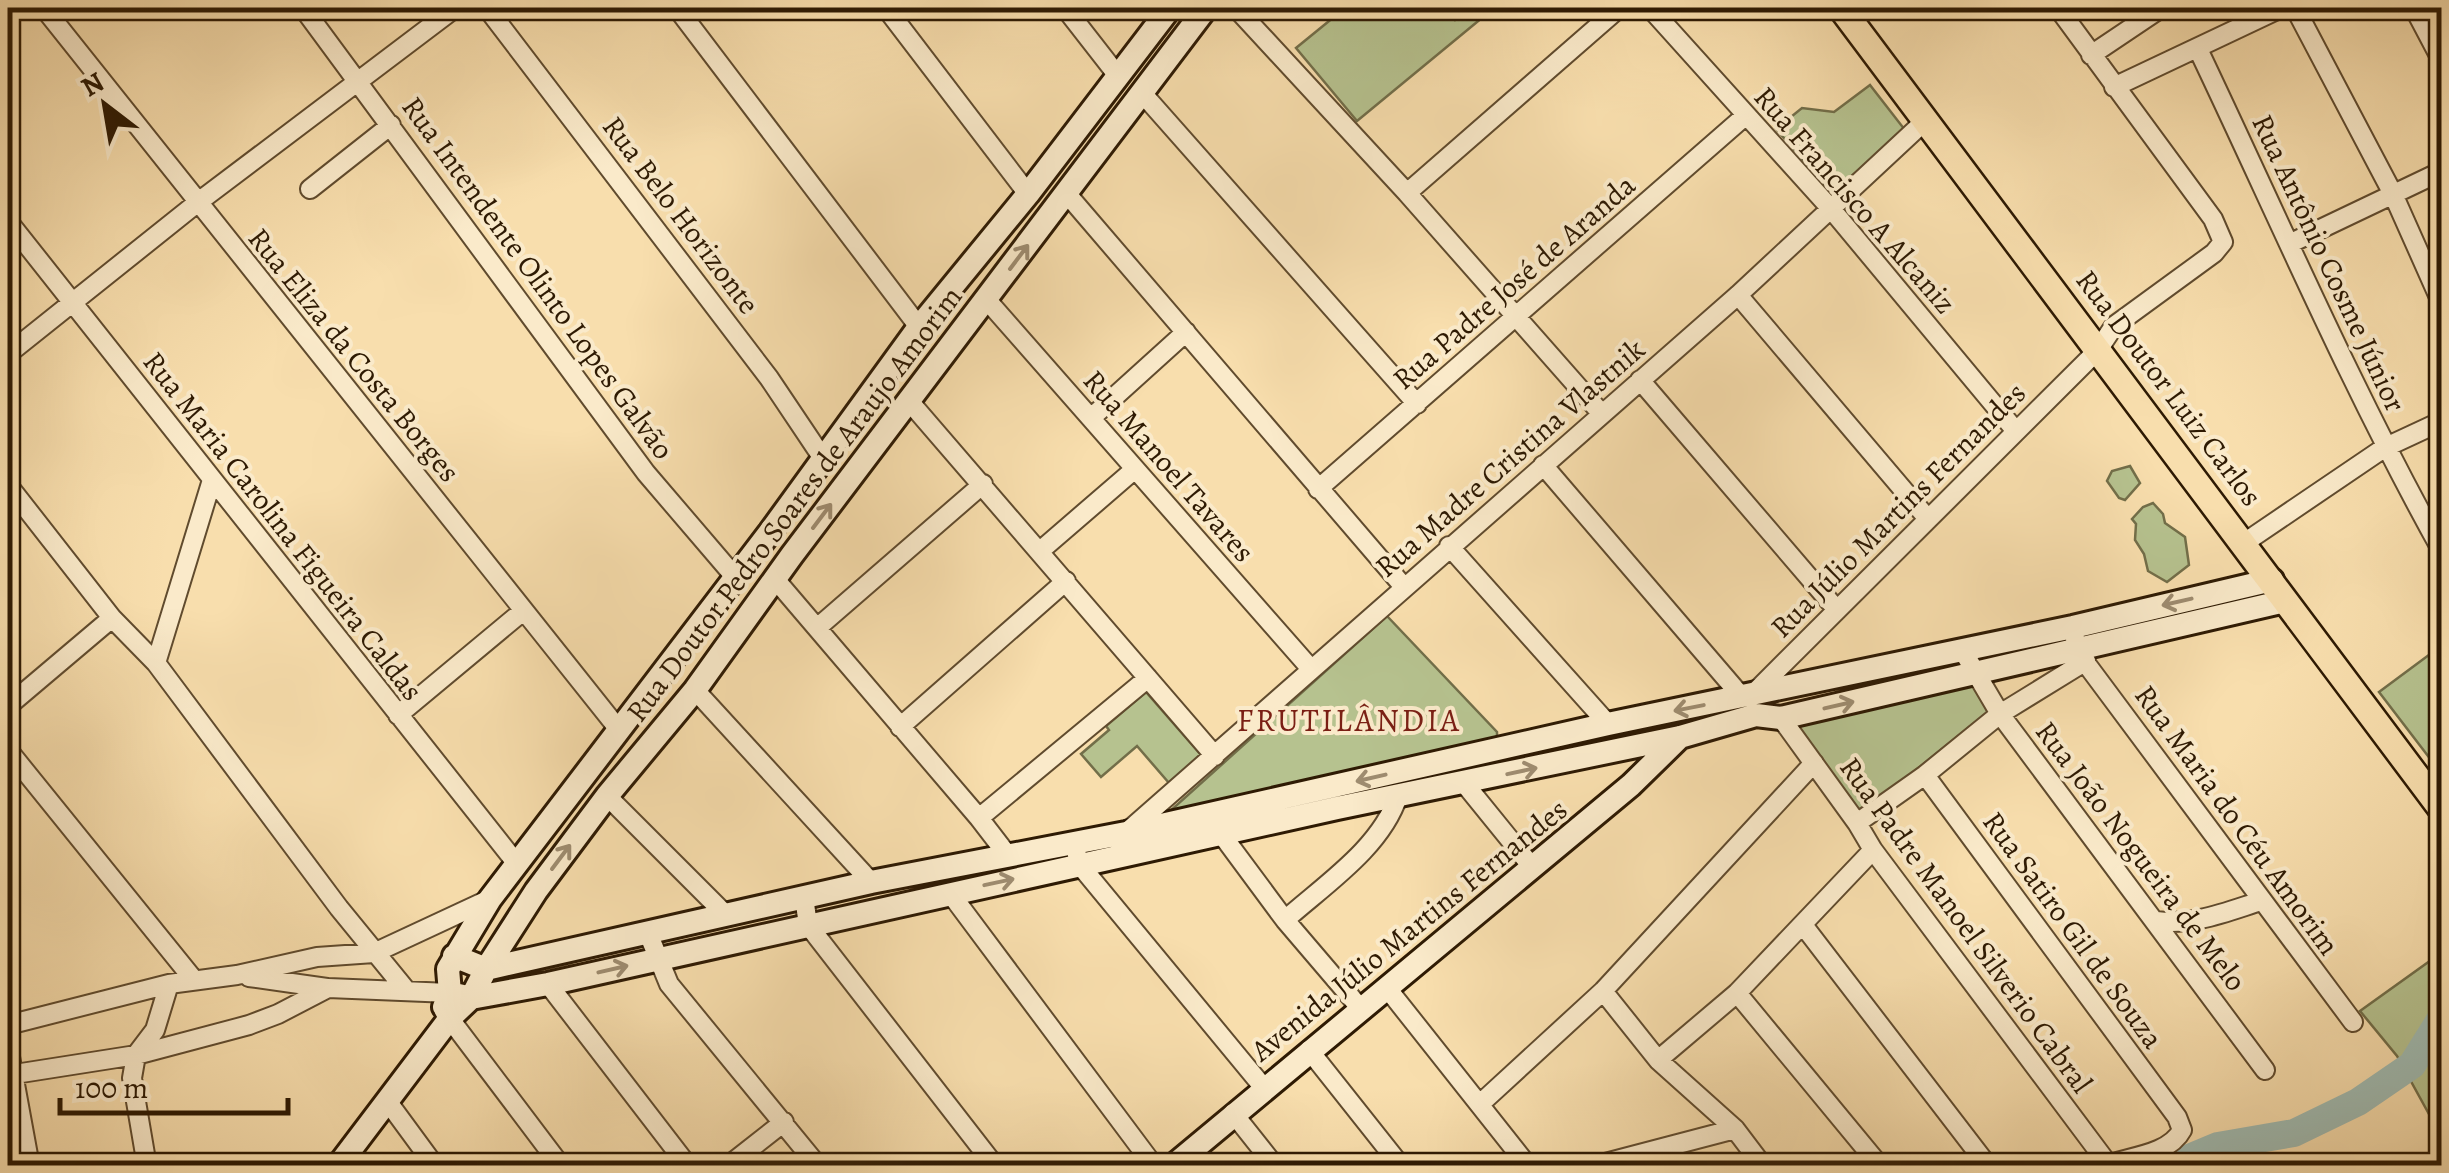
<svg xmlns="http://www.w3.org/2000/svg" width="2449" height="1173" font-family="Alegreya,serif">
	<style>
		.green { fill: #b6c28f; stroke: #726e49; stroke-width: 2.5 }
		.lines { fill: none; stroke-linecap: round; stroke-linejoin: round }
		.river { stroke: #a0bbb2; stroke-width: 28 }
		.street-casing { stroke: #604b2e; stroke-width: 22 }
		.secondary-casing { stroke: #2e1a03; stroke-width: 28 }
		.primary-casing { stroke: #2e1a03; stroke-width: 30 }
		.street { stroke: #faeaca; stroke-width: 18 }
		.secondary { stroke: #faeaca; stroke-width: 22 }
		.primary { stroke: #f8dead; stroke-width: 25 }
		.oneway { stroke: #9e8c70 }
		.labels { text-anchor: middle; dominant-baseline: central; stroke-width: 8; stroke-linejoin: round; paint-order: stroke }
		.street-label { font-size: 30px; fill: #2e1a03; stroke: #faeaca }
		.neighbourhood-label { font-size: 32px; letter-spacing: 2.5px; fill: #7a1f14; stroke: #faeaca }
	</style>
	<rect width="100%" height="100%" fill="#f8dead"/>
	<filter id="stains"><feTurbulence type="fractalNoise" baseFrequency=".002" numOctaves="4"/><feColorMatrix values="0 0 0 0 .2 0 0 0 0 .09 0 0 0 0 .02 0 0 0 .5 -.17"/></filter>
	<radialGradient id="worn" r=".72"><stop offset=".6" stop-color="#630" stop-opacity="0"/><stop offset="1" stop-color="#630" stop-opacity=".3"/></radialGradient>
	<path class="green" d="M1345 8H1444L1455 20 1470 8H1494L1357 121 1296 48Z
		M1870 85 1905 130 1832 193 1776 129 1802 108 1834 112Z
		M2130 466 2140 483 2125 500 2119 498 2107 481 2112 471Z
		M2153 503 2163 514 2165 523 2185 537 2189 565 2167 582 2148 571 2144 554 2135 540 2136 524 2132 519 2143 507Z
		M1387 616 1497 732V739L1169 812Z
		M2441 646V773L2379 692Z
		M1972 684 1988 712 1866 810 1858 811 1796 725Z
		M1146 692 1201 755 1169 783 1137 746 1101 777 1081 754 1109 730 1106 726Z
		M2441 953V1136L2397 1056 2360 1011Z"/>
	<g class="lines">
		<path class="river" d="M2170 1166 2218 1146 2294 1133 2358 1102 2412 1065 2442 1017"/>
		<g class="street-casing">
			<path id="street" d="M303 8 646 473 735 577
				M487 8 769 378 824 460
				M677 8 919 327
				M886 8 1028 194
				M1065 8 1118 76
				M1236 8 1407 193 1601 413
				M1650 8 1832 210 2015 430
				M2295 8 2393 194 2442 304
				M2414 8 2442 61
				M47 12 620 731
				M2198 49C2278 217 2351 388 2442 551
				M2091 55 2161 8
				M2114 87 2281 8
				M1143 94 1417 404
				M310 189 391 125
				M1407 193 1619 8
				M1067 194 1404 587
				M8 221 517 864
				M2291 243 2442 171
				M1738 295 1928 519
				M986 299 1311 669
				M8 354 197 203 455 8
				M1640 380 1837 610
				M909 401 1215 756
				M1091 418 1186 332
				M1543 465 1742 697
				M8 485 112 618 156 663 339 908 406 990
				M1318 489 1745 116
				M2244 543 2384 448 2442 421
				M1449 546 1608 724
				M1040 551 1135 469
				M775 579 979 818 1009 857
				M817 628 983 484
				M2075 638 2076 650 2353 1022
				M1963 651 2000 714 2265 1070
				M156 663 212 480
				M695 690 871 882
				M1752 695 2098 350 2114 326 2214 253 2223 242 2213 219 2058 8
				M8 706 112 618
				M398 715 523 611
				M1781 718 1857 823 1873 850 2108 1164
				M900 727 1066 581
				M8 750 194 980
				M1925 775 2177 1117 2182 1130C2169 1155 2128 1157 2103 1166
				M1464 783 1533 868
				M607 796 725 914
				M979 818 1148 678
				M1857 823 1925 775 2000 714 2086 661
				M1128 831 1738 295 1926 120
				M1222 835 1285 920 1361 1009
				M1077 855 1079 864 1264 1088
				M950 893 1154 1166
				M804 897 808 925 995 1166
				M1285 920C1324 885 1381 848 1398 796
				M2156 921C2193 926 2226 912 2261 901
				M1803 925 1988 1166
				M648 933 669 984 818 1166
				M249 977 327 988
				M548 984 688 1166
				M1387 988 1528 1166
				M1603 991 1658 1060 1735 1129 1763 1166
				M1737 993 1880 1166
				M444 1011 561 1166
				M8 1025 169 984 237 975 317 957 374 953 490 899
				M8 1046 30 1166
				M1309 1050 1401 1166
				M1658 1060 1737 993 1873 850
				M15 1074 136 1055 249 1025 278 1014 328 988 450 993
				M388 1102 435 1166
				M1480 1104 1603 991 1814 763
				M1233 1113 1275 1166
				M147 1166 132 1078 136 1055 155 1030 169 984
				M728 1166 784 1122
				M1594 1166 1735 1129"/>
		</g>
		<g class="secondary-casing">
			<path id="secondary" d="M454 956 486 969 871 882 1126 833 1608 724 2073 627 2272 580
				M450 993 471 998 548 984 1337 808 1680 737 1756 715 1781 718 2285 601
				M444 1007 450 993 448 969 490 899 770 532 919 327 1028 194 1170 8
				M338 1166 450 1018 471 998 486 969 536 891 607 796 695 690 792 555 1206 8
				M1173 1166 1631 785 1680 737"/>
		</g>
		<g class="primary-casing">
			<path id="primary" d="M1841 8 2442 810"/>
		</g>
		<use href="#street" class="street"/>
		<use href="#secondary" class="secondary"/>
		<use href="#primary" class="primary"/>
	</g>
	<defs><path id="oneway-shaft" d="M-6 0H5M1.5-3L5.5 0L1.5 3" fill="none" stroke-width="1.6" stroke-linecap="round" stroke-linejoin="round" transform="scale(2.5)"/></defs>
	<g class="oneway">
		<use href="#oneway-shaft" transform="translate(1019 257) rotate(-53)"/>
		<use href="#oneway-shaft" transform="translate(822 516) rotate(-53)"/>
		<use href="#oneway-shaft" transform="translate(2177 602) rotate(167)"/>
		<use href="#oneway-shaft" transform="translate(1839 705) rotate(-13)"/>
		<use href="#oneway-shaft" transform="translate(1689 708) rotate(169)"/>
		<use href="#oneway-shaft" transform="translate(1522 771) rotate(-12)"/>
		<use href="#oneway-shaft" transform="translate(1371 778) rotate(167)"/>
		<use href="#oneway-shaft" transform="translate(561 857) rotate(-53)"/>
		<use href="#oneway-shaft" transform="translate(999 882) rotate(-12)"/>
		<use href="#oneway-shaft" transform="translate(613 969) rotate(-13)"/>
	</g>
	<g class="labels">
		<g class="street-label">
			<text transform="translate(1855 200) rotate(49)">Rua Francisco A Alcaniz</text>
			<text transform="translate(681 215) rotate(53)">Rua Belo Horizonte</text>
			<text transform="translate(2329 263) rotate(65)">Rua Antônio Cosme Júnior</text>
			<text transform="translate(538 278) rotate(54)">Rua Intendente Olinto Lopes Galvão</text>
			<text transform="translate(1514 282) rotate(-41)">Rua Padre José de Aranda</text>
			<text transform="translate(354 355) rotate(51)">Rua Eliza da Costa Borges</text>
			<text transform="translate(2169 388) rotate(53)">Rua Doutor Luiz Carlos</text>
			<text transform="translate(1510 458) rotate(-41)">Rua Madre Cristina Vlastnik</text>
			<text transform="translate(1169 466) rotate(49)">Rua Manoel Tavares</text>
			<text transform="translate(794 504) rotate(-53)">Rua Doutor Pedro Soares de Araujo Amorim</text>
			<text transform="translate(1898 510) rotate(-45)">Rua Júlio Martins Fernandes</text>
			<text transform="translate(283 526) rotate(52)">Rua Maria Carolina Figueira Caldas</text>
			<text transform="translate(2237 820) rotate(54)">Rua Maria do Céu Amorim</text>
			<text transform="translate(2141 856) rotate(53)">Rua João Nogueira de Melo</text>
			<text transform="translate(1966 925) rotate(54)">Rua Padre Manoel Silverio Cabral</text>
			<text transform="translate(1409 930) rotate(-39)">Avenida Júlio Martins Fernandes</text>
			<text transform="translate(2073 930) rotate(54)">Rua Satiro Gil de Souza</text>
		</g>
		<g class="neighbourhood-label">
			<text x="1349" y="720">FRUTILÂNDIA</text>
		</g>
	</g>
	<rect width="2449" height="1173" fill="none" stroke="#f8dead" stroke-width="40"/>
	<rect x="10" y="10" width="2429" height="1153" fill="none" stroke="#2e1a03" stroke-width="5"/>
	<rect x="20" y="20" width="2409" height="1133" fill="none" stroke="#2e1a03" stroke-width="2.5"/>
	<g transform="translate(105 105) rotate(329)" stroke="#faeaca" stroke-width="8" paint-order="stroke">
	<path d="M0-8L18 38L0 25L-18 38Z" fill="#2e1a03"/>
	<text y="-15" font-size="28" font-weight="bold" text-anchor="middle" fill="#2e1a03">N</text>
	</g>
	<path d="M60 1098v15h228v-15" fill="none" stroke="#2e1a03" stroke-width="5"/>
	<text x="75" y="1098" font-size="30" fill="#2e1a03" stroke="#faeaca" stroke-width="8" paint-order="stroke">100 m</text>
	<rect width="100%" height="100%" filter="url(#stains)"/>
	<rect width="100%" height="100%" fill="url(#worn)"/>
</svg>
